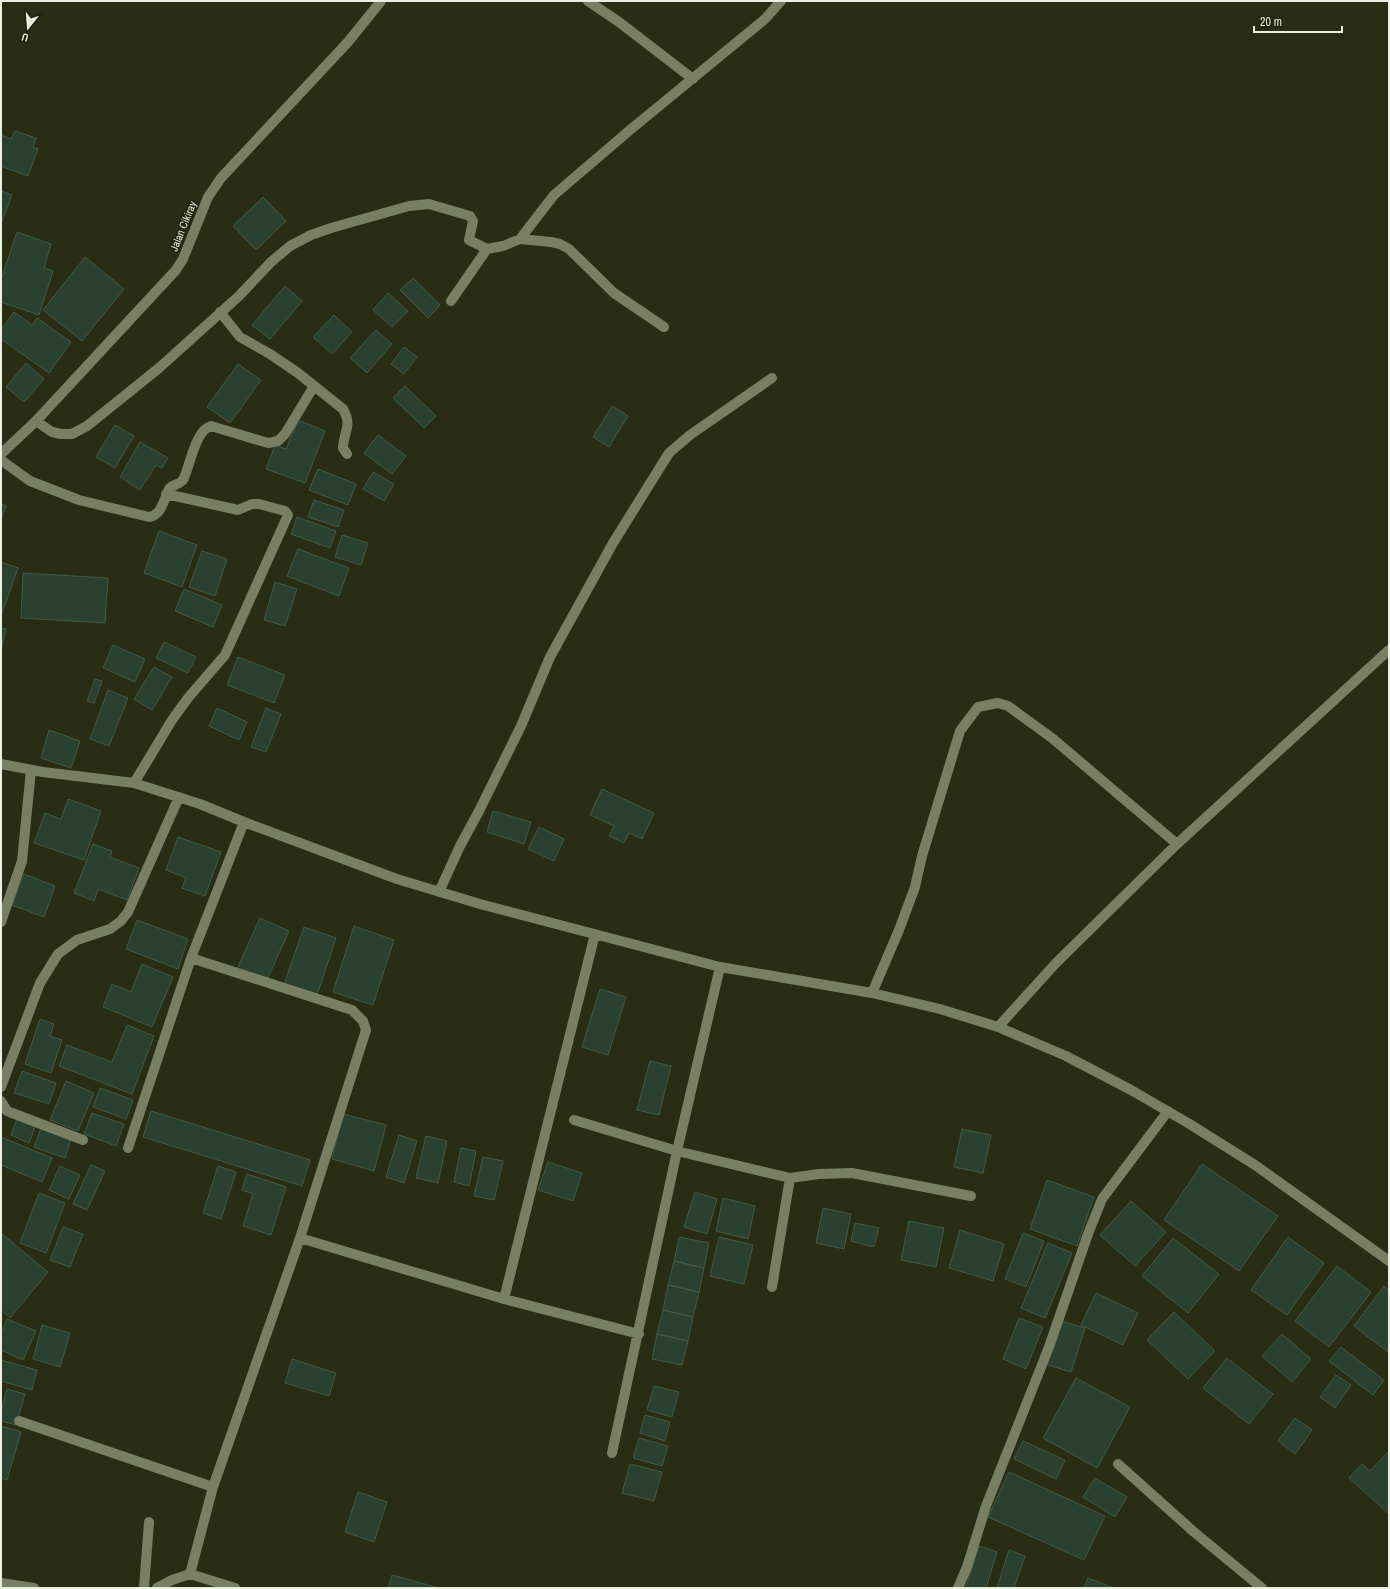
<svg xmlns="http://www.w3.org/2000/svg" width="1390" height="1589" font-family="'Archivo Narrow',sans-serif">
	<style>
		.building { fill: #2b412f; stroke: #435a46 }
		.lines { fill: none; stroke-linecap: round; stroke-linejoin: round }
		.minor { stroke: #797f63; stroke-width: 10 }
		.labels { text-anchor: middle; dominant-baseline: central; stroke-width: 3; stroke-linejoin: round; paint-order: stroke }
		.street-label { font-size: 11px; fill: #ebefdf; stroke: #1f230a }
	</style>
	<rect width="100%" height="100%" fill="#282d14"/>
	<path class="building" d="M15 131 36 138 33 147 38 149 28 176 1 166V135L11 139Z
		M1 191 12 195 1 224Z
		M263 197 286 221 256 250 233 226Z
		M17 232 51 244 44 268 53 271 39 315 1 302V280Z
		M85 257 124 289 82 341 43 310Z
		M413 278 440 305 428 318 400 290Z
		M285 286 302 301 270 339 252 325Z
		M388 293 408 311 392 327 373 310Z
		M14 312 32 325 37 318 71 342 49 373 1 339V330Z
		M334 315 352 332 332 354 313 337Z
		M376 330 392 344 367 373 350 358Z
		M404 347 417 357 404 374 391 364Z
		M26 363 44 379 24 402 6 387Z
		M238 364 261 380 230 423 207 407Z
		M405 386 436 416 424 428 393 398Z
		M612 406 628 416 609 447 593 437Z
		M298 420 325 431 305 483 266 469 275 445 286 449Z
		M115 425 134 436 115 468 96 457Z
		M378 435 406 456 392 474 364 453Z
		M140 442 168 458 162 468 156 465 140 490 120 477Z
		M318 469 356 484 348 505 309 490Z
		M373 472 394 484 384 501 363 489Z
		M314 500 344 510 338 527 308 517Z
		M1 504 6 506 1 520Z
		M297 517 336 531 330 548 291 534Z
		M159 531 197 545 182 587 144 573Z
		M342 535 368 543 361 565 335 557Z
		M298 549 349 568 339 596 287 576Z
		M202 551 227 559 215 596 189 587Z
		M1 562 18 568 1 616Z
		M23 573 108 578 105 623 21 618Z
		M275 582 297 589 285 626 264 620Z
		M184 589 222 605 213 627 175 611Z
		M1 628 6 629 1 651Z
		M164 642 196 657 188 673 156 658Z
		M113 645 145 659 135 682 103 668Z
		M238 657 285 675 274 703 227 685Z
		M154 667 172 677 152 710 134 699Z
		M95 679 102 681 94 703 87 701Z
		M108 690 128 698 109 746 90 739Z
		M217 708 247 722 239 740 209 726Z
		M266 708 281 714 266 752 251 747Z
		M49 730 80 741 71 768 41 758Z
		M602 789 654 813 642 839 629 833 624 843 609 836 614 826 590 815Z
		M68 799 101 811 84 860 34 843 45 813 61 819Z
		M493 811 531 822 524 844 487 832Z
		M539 827 564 839 554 861 528 849Z
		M178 837 221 852 205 896 182 888 186 878 166 870Z
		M93 844 112 851 110 857 139 868 127 900 98 889 94 901 74 893Z
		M24 874 55 886 44 917 12 905Z
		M260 918 289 931 266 982 237 969Z
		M137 920 188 939 178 969 126 949Z
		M354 926 394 940 373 1005 333 992Z
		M304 927 336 938 316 998 283 987Z
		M142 964 173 977 152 1027 103 1007 112 984 131 992Z
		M600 989 626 997 608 1055 582 1047Z
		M40 1019 54 1024 50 1036 62 1040 51 1073 25 1064Z
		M127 1025 154 1036 132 1094 59 1066 67 1045 112 1062Z
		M650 1061 671 1066 659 1115 637 1110Z
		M22 1071 56 1083 49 1104 14 1093Z
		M66 1081 94 1093 78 1131 50 1120Z
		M100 1088 133 1100 126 1119 93 1107Z
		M151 1111 310 1160 302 1186 143 1137Z
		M92 1113 124 1124 116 1146 84 1134Z
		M343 1114 386 1125 374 1171 332 1159Z
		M17 1119 35 1127 29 1143 11 1135Z
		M41 1128 71 1139 65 1158 34 1147Z
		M962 1129 991 1135 983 1173 954 1167Z
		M399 1135 417 1141 404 1183 386 1177Z
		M426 1136 447 1141 438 1183 416 1178Z
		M1 1137 52 1158 42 1182 1 1165Z
		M461 1148 476 1151 469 1186 454 1182Z
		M483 1157 503 1161 494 1200 474 1196Z
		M548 1162 582 1173 573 1201 538 1190Z
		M1202 1164 1278 1216 1239 1271 1164 1220Z
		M91 1165 105 1171 87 1210 73 1204Z
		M60 1166 80 1175 69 1199 49 1190Z
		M218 1166 236 1172 221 1219 203 1213Z
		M247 1174 286 1187 271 1235 243 1226 253 1194 242 1190Z
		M1047 1180 1094 1197 1077 1246 1030 1229Z
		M695 1192 717 1199 707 1234 684 1227Z
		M39 1193 65 1203 46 1253 20 1243Z
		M723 1198 755 1206 748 1239 716 1231Z
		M1131 1201 1166 1232 1135 1266 1100 1235Z
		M823 1208 851 1214 844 1249 816 1243Z
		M909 1221 944 1228 936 1267 901 1260Z
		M855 1223 879 1228 874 1247 851 1241Z
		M63 1227 83 1234 70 1267 50 1260Z
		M960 1230 1004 1244 993 1281 949 1268Z
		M1 1233 48 1272 10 1318 1 1310Z
		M1023 1233 1044 1241 1026 1287 1005 1279Z
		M679 1237 709 1243 704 1268 674 1261Z
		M719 1237 753 1245 744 1284 710 1276Z
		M1288 1237 1324 1263 1287 1315 1251 1290Z
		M1173 1238 1219 1274 1188 1313 1142 1276Z
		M1048 1243 1072 1253 1045 1318 1021 1308Z
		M674 1261 704 1268 699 1292 668 1285Z
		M1337 1266 1371 1292 1329 1347 1295 1321Z
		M668 1285 699 1292 693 1317 663 1310Z
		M1384 1286 1389 1290V1353L1354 1326Z
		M1096 1293 1138 1313 1123 1345 1081 1325Z
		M663 1310 693 1317 688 1341 657 1334Z
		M1174 1312 1215 1351 1188 1379 1147 1340Z
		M1019 1318 1043 1327 1026 1369 1003 1359Z
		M7 1319 36 1331 23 1360 1 1350V1331L2 1332Z
		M1058 1320 1085 1328 1071 1372 1045 1364Z
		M42 1325 70 1333 60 1367 33 1359Z
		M657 1334 688 1341 682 1365 652 1359Z
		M1282 1334 1311 1359 1292 1382 1262 1356Z
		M1341 1347 1384 1380 1373 1395 1329 1361Z
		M1227 1358 1273 1394 1249 1424 1203 1388Z
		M292 1359 336 1373 329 1396 285 1383Z
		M1 1360 37 1370 32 1390 1 1381Z
		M1336 1375 1351 1385 1335 1408 1320 1397Z
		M1076 1378 1130 1407 1097 1468 1043 1438Z
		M654 1386 679 1392 672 1417 647 1410Z
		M7 1389 25 1394 16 1425 1 1421V1411Z
		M645 1415 670 1422 665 1441 640 1433Z
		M1295 1418 1312 1430 1295 1454 1278 1441Z
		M1 1426 21 1432 7 1480 1 1478Z
		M639 1438 668 1446 662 1466 633 1458Z
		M1023 1441 1065 1460 1056 1479 1014 1459Z
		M1389 1451V1514L1349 1478 1362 1464 1370 1471Z
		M630 1464 662 1472 654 1501 622 1493Z
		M1009 1472 1105 1516 1084 1560 988 1517Z
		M1095 1478 1127 1497 1115 1517 1083 1497Z
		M358 1492 387 1502 374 1542 345 1532Z
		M979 1546 997 1552 986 1588H969L966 1587Z
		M1009 1550 1025 1556 1014 1588H997Z
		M392 1575 439 1588H388Z
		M1088 1578 1114 1588H1084Z"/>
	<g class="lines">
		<path class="minor" d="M588 1 619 22 693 79
			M520 239 554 195 630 130 765 19 781 1
			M451 301 487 249
			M220 312 240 337 270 354 298 373 343 409C352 425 345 429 343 446V448L347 454
			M36 421 52 432 61 434H72L87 426 159 368 239 296 271 262 290 246 311 235 331 228 409 206 429 204 470 216 473 221 469 240 487 249 503 246 520 239 551 242 560 244 569 249 614 293 664 327
			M1 454 36 421 176 270 183 259 208 197 221 178 348 42 381 1
			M1 460 30 481 79 500 149 517C162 515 164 499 169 489 173 484 179 485 183 480 190 467 195 430 211 426L268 443 278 441 285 434 314 386
			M1 764 43 772 134 783 200 804 244 822 397 879 480 904 720 967 872 993 940 1009 998 1027 1066 1056 1131 1090 1188 1123 1255 1165 1389 1261
			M134 783 172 720 188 698 225 655 288 515 285 511 259 504H252L238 510 166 494
			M439 892 460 846 479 811 521 726 550 657 613 543 669 453 690 435 772 378
			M1 922 22 861 31 770
			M872 993 899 930 915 887 922 856 960 731 978 707 998 703 1008 706 1052 738 1177 844
			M998 1027 1056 963 1177 844 1389 650
			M1 1087 40 983 58 954 77 940 110 929 121 921 128 912 179 797
			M1 1101 7 1111 83 1140
			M574 1120 677 1151 790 1178 819 1174 852 1173 971 1196
			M128 1148 191 958 244 822
			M300 1238 504 1299 639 1334
			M772 1287 790 1178
			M504 1299 595 934
			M19 1421 213 1487 300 1238 366 1030 363 1021 352 1010 191 958
			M612 1453 677 1151 720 967
			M1118 1464 1194 1532 1262 1588
			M213 1487 190 1574 235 1588
			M1 1583 34 1588
			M144 1588 149 1522
			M157 1588 172 1580 190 1574
			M958 1588 967 1567 986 1506 1049 1347 1088 1234 1102 1199 1168 1111"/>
	</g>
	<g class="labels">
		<g class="street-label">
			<text transform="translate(183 226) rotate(-68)">Jalan Cikiray</text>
		</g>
	</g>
	<rect width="1390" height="1589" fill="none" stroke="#ebefdf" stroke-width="4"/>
	<g transform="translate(28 28) rotate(197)" stroke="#1f230a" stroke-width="3" paint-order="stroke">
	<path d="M0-3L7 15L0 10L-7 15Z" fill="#ebefdf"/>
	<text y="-6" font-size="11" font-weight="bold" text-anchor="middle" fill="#ebefdf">U</text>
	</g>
	<path d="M1254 26v6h88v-6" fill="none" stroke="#ebefdf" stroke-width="2"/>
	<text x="1260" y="26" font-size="12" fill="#ebefdf" stroke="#1f230a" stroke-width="3" paint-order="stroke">20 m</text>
</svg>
